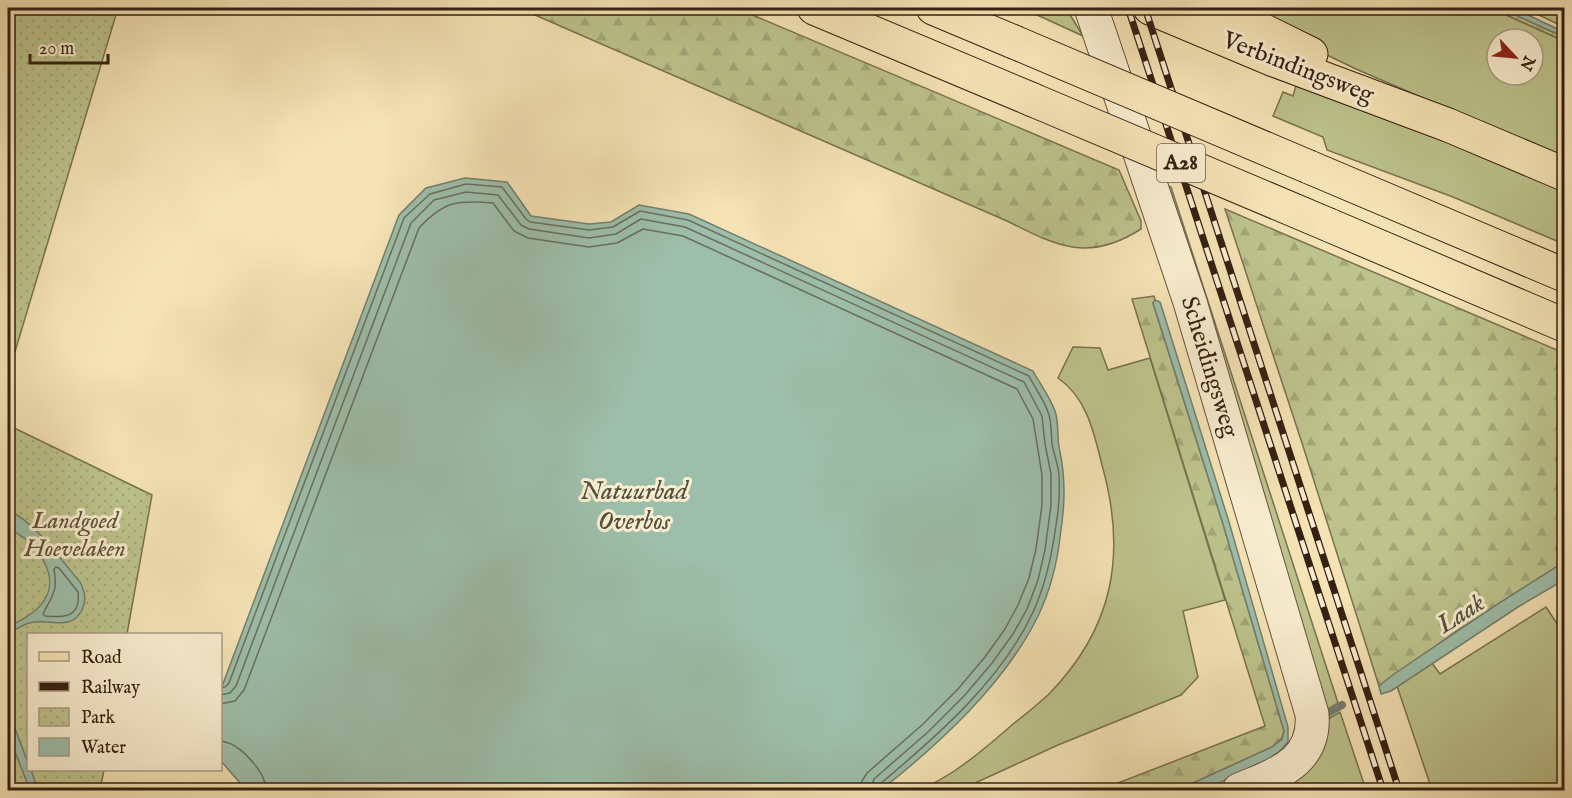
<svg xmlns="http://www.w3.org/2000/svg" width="1572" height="798" font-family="'IM FELL English',serif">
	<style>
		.green { fill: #bdc38c; stroke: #797250; stroke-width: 1.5; fill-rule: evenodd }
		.forest { fill: url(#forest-firs); stroke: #797250; stroke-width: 1.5 }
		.wetland { fill: url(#wetland-marsh); stroke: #797250; stroke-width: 1.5 }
		.park { fill: url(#park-dots); stroke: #797250; stroke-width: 1.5 }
		.water { fill: #9dbeaa; stroke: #737f6e; stroke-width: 1.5 }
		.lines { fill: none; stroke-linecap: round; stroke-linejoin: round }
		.shore { stroke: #696f5e; stroke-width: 1.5 }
		.stream { stroke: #737f6e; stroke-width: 8 }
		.minor-casing { stroke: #65513c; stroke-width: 35 }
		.major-casing { stroke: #352013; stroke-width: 35 }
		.highway-casing { stroke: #352013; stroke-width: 35 }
		.minor { stroke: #f8edcf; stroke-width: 33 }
		.major { stroke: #f5e3b5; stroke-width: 33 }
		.highway { stroke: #f5e3b5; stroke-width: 33 }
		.rail-casing { stroke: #352013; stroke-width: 7 }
		.rail { stroke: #f8edcf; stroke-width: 4.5; stroke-dasharray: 14; stroke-linecap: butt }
		.highway-bridge-casing { stroke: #352013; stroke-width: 35; stroke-linecap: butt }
		.highway-bridge { stroke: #f5e3b5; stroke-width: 33 }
		.labels { text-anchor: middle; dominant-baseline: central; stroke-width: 6; stroke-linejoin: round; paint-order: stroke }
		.shield { fill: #f8edcf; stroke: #705e4b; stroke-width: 1.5 }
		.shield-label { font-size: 22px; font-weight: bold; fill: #352013 }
		.street-label { font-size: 24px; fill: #352013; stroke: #f8edcf }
		.park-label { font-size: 24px; font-style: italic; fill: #5e5137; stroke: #f8edcf }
		.water-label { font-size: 26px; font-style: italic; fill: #544f40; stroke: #f8edcf }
	</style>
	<defs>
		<pattern id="forest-firs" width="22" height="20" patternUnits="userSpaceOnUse" patternTransform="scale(1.5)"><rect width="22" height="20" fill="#bdc38c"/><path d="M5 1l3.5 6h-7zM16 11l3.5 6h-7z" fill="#a3a778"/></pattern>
		<pattern id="wetland-marsh" width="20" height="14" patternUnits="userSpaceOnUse" patternTransform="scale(1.5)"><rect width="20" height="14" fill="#bdc38c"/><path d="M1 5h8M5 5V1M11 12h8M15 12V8" fill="none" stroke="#a3a778"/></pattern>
		<pattern id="park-dots" width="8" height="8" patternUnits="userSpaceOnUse" patternTransform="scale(1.5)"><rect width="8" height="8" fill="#bdc38c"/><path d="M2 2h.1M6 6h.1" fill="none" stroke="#a3a778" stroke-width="1.8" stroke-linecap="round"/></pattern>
	</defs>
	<rect width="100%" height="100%" fill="#f5e3b5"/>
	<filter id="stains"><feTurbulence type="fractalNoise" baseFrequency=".00333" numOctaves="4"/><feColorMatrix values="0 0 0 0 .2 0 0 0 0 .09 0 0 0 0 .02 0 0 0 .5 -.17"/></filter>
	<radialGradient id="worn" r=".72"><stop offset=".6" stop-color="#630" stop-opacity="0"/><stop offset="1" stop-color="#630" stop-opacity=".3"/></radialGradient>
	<path class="green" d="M1022 8H1066L1083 36Z
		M1270 8H1491L1564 41V159L1356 69 1269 27 1264 21ZM1497 39H1533V75H1497Z
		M1524 8H1545L1564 17V27Z
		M1297 82 1564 189V244L1453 197 1327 150 1323 137 1273 116 1283 92 1293 96Z
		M1157 182 1171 187 1338 703 1326 710 1328 719 1340 712 1366 790H1262L1312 761Z
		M1073 347 1100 348 1108 370 1150 358 1225 600 1183 611 1198 677 1181 695 1058 745 960 790H921C934 783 948 776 960 767 979 754 996 739 1013 724 1025 715 1037 705 1048 695 1114 628 1127 554 1102 465 1094 433 1087 398 1058 378Z
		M1546 607 1564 634V790H1432L1397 686 1432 663 1440 674Z"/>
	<path class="forest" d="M519 8H736L1119 170 1141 221V229C1088 263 1057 246 1007 221Z
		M1225 209 1564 353V562L1458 630 1379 686 1302 443Z
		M1154 296 1155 300 1153 303 1223 524 1284 731 1282 738 1272 747 1178 790H1100L1265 726 1132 299Z"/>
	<path class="wetland" d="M1491 8H1500L1564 37V41Z"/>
	<path class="park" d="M8 8H118L8 375Z
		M8 425 152 495 127 634H28V770H104L100 790H8Z"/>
	<path class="water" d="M1500 8H1513L1564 32V37Z
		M465 178 507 182 531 216 589 224 611 222 639 205 689 214 1033 371C1040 384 1050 397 1055 411 1059 422 1057 436 1059 447 1066 479 1065 505 1060 537 1057 564 1050 591 1038 616 1005 684 939 744 881 790H246L221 761V689L399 215 426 188Z
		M1155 300 1160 302 1161 305 1229 522 1288 727V742L1280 751 1267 760 1204 790H1178L1272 747 1282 739 1284 731 1223 524 1153 303Z
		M8 510C35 522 60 559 80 582 85 591 87 600 82 610 70 633 49 617 29 623 22 625 15 630 8 634V627C20 621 38 612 45 599 61 573 32 537 8 529Z
		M1564 562V580L1518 607 1391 691 1381 694 1379 686 1394 674 1501 602Z
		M8 710 28 763V770H31L38 790H30L8 734Z"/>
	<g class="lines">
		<path class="shore" d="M56 567 59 568 78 592C81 617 65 618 45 616L43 614C52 595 58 593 54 569Z
			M220 688 225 687 229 683 404 218 430 194 466 184 502 187 526 219 530 222 589 230 613 227 640 211 688 220 1029 376C1035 388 1044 400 1048 412 1052 422 1051 434 1052 444 1054 454 1058 464 1059 475 1060 492 1059 508 1056 525 1052 555 1046 584 1033 612 1002 680 936 737 880 784L878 790
			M220 695 230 693 236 686 411 223 434 200 466 192 498 195 521 225 529 229 589 238 616 234 641 219 685 227 1024 382 1042 416 1045 444 1051 474V505L1045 550 1038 580 1027 609 1013 634 992 663 965 695 928 732 874 779 870 790
			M220 704 235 701 244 690 419 228C444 201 457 200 493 203L514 231 528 238 589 247 617 243 643 229 683 236 1017 389 1033 419 1042 475V505L1036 549 1029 578 1018 605 1005 629 985 657 958 689 922 725 867 773 862 781 861 790
			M220 741C239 742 266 772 266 790"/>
		<path class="stream" d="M1326 714 1342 705"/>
		<g class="minor-casing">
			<path id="minor" d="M1091 8 1190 302 1312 714C1316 763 1276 774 1239 790"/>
		</g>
		<g class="major-casing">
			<path id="major" d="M1150 8 1274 60 1448 125 1564 174
				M1218 8 1311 54"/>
		</g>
		<g class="highway-casing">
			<path id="highway" d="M814 8 1033 100
				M933 8 1014 42
				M1309 167 1564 275
				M1329 225 1564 325"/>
		</g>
		<use href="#minor" class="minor"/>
		<use href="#major" class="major"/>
		<use href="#highway" class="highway"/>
		<g class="rail-casing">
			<path id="rail" d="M1128 8 1383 790
				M1145 8 1399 790"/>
		</g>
		<use href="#rail" class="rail"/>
		<g class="highway-bridge-casing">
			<path id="highway-bridge" d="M1014 42 1309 167
				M1033 100 1329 225"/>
		</g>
		<use href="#highway-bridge" class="highway-bridge"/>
	</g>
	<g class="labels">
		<rect class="shield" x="1157" y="144" width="48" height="38" rx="4.5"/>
		<g class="shield-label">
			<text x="1181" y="163">A28</text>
		</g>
		<g class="street-label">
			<text transform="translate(1298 68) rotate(21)">Verbindingsweg</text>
			<text transform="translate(1209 367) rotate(73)">Scheidingsweg</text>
		</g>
		<g class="park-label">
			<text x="75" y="521">Landgoed<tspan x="75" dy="28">Hoevelaken</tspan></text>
		</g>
		<g class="water-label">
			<text x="634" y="491">Natuurbad<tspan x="634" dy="30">Overbos</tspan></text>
			<text transform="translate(1461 614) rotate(-33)">Laak</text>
		</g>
	</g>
	<rect width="1572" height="798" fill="none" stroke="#f5e3b5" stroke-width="30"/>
	<rect x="9" y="9" width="1554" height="780" fill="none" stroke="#352013" stroke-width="3"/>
	<rect x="15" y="15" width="1542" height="768" fill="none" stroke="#352013" stroke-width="1.5"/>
	<rect x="27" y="633" width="195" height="138" fill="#f8edcf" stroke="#aa9b84" stroke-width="1.5"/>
	<rect x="39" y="652" width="30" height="9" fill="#f5e3b5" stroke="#aa9b84" stroke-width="1.5"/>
	<text x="81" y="663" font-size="18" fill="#352013">Road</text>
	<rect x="39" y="682" width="30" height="9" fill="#352013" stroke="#aa9b84" stroke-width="1.5"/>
	<text x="81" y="693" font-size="18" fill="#352013">Railway</text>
	<rect x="39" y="708" width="30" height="18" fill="url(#park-dots)" stroke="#aa9b84" stroke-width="1.5"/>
	<text x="81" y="723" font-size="18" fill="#352013">Park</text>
	<rect x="39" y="738" width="30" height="18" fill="#9dbeaa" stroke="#aa9b84" stroke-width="1.5"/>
	<text x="81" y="753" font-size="18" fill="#352013">Water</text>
	<g transform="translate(1515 57) rotate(116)"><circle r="28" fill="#f8edcf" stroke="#aa9b84" stroke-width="1.5"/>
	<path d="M0-4.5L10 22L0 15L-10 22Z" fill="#8f2418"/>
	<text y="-9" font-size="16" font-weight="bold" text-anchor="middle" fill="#352013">N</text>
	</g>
	<path d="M30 54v9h78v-9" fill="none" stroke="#352013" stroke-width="3"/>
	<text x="39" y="54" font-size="18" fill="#352013" stroke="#f8edcf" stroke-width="4.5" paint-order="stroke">20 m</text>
	<rect width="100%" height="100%" filter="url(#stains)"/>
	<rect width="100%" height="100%" fill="url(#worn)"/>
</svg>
